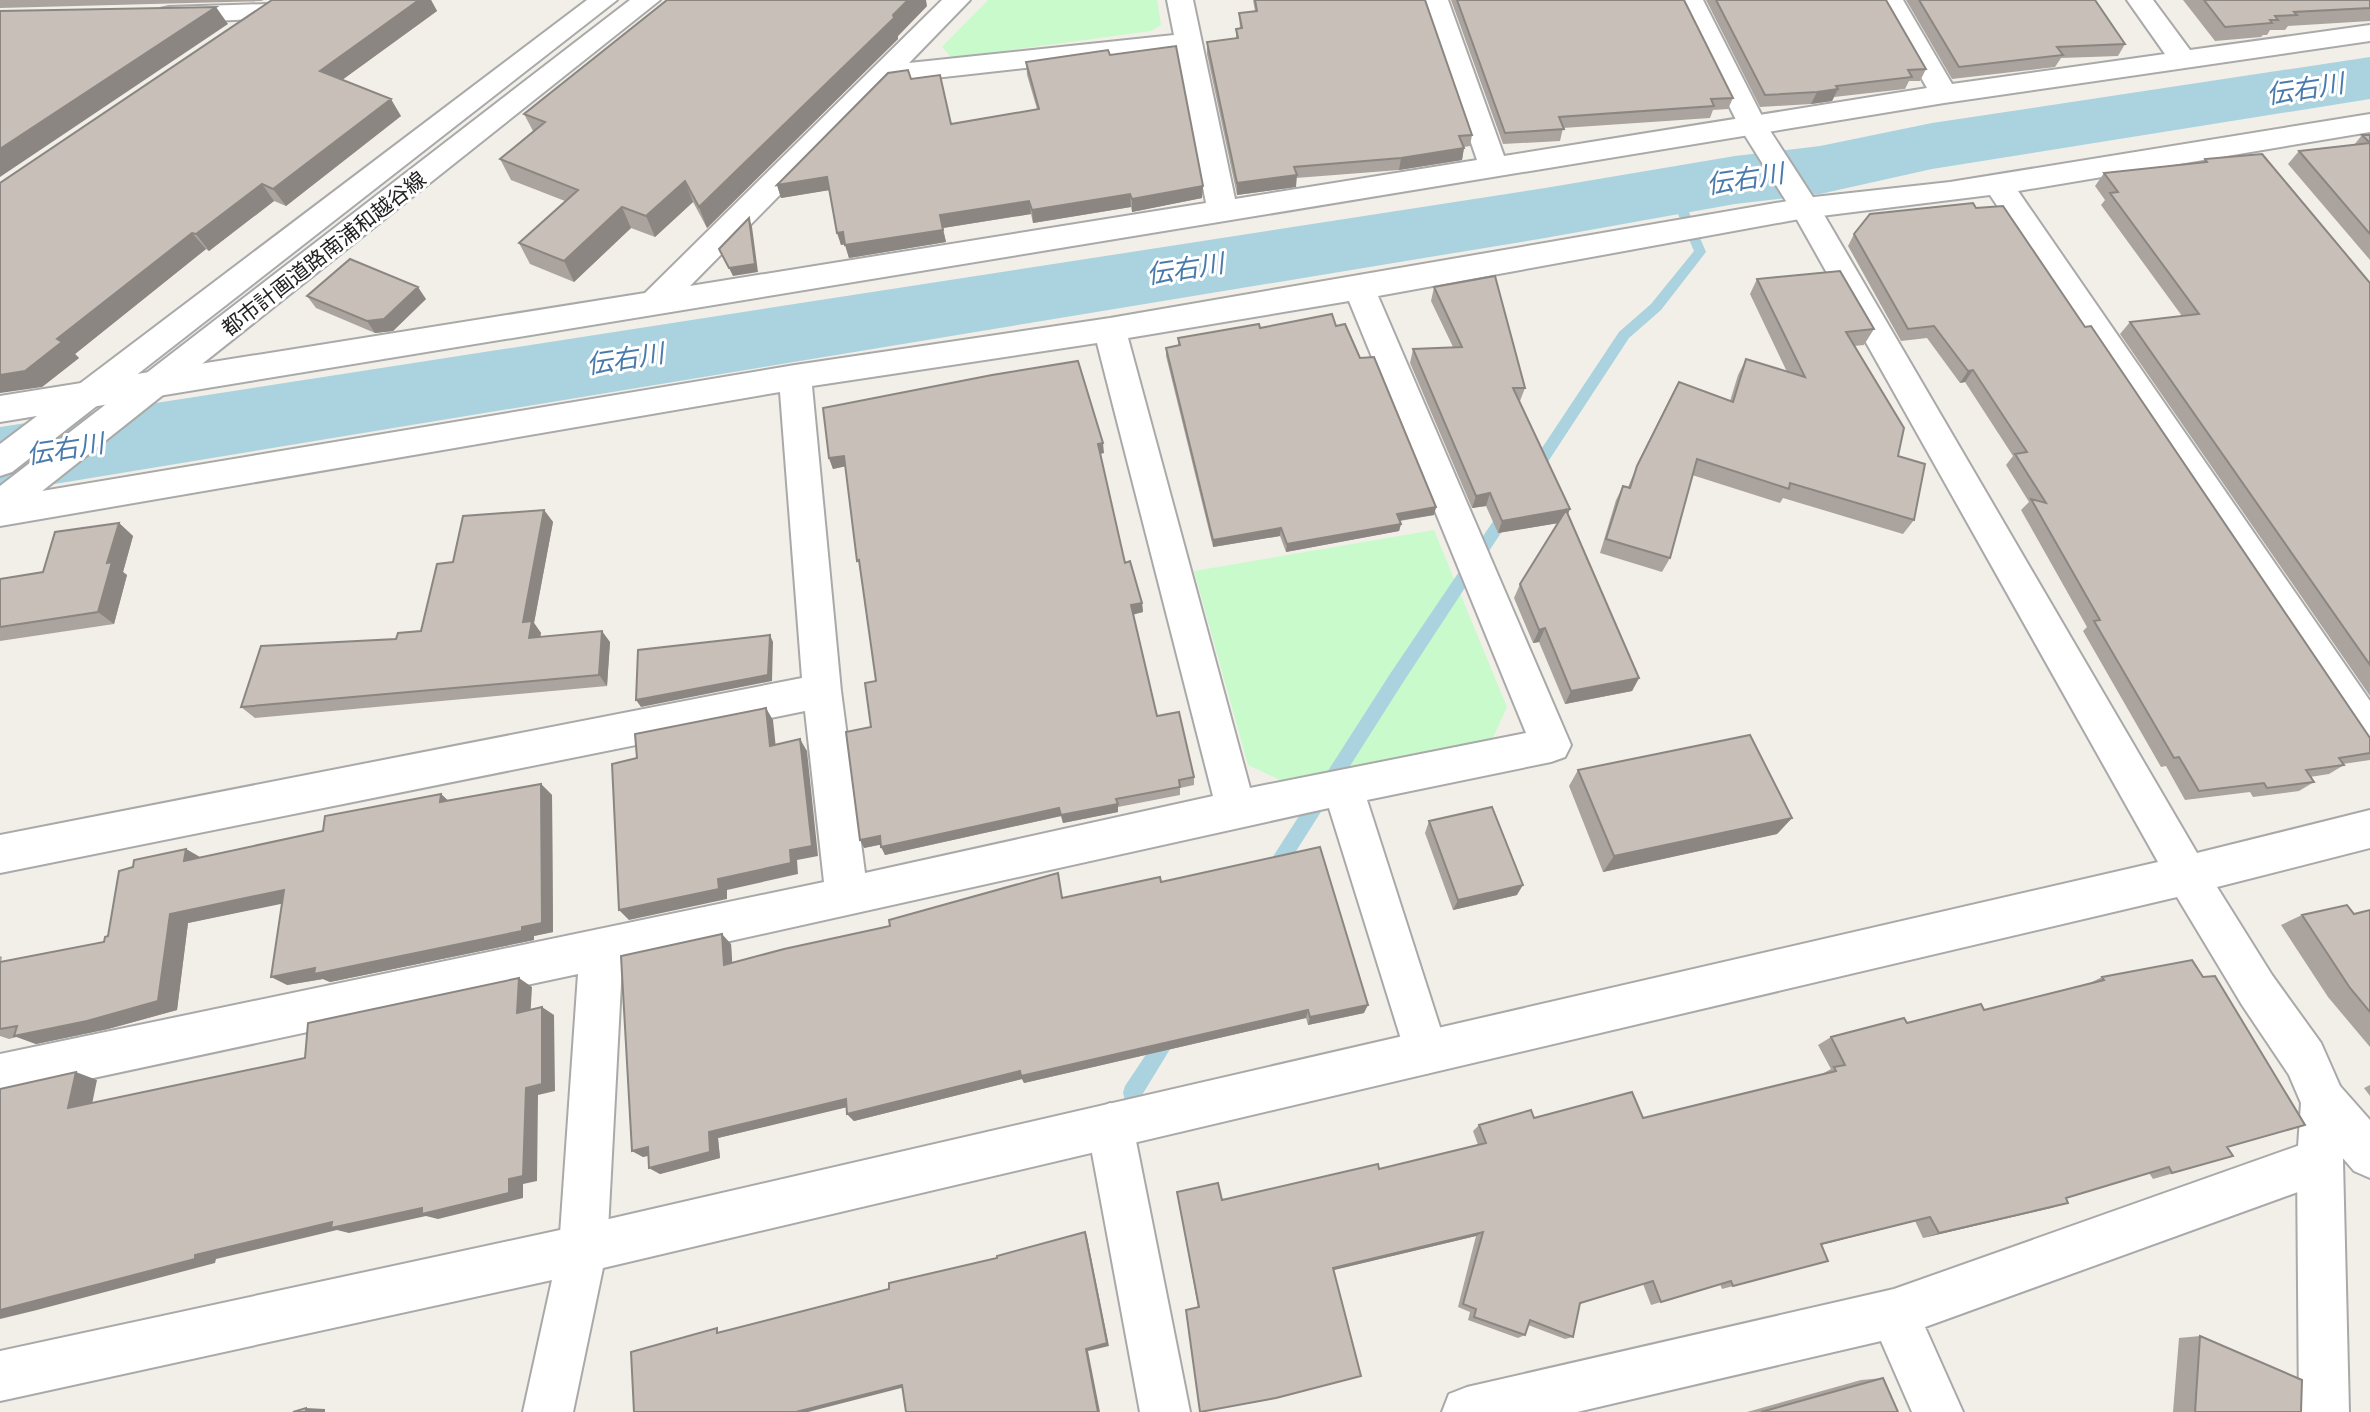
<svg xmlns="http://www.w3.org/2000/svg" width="2370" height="1412" font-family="'DM Sans','Noto Sans JP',sans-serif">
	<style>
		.park { fill: #c8facc }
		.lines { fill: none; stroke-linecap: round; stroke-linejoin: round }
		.stream { fill: #aad3df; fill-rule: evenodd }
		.river { fill: #aad3df; fill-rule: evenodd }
		.minor-casing { stroke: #a9a9a9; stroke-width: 4 }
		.tertiary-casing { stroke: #a9a9a9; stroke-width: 4 }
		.minor { fill: #fff; fill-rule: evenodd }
		.tertiary { fill: #fff; fill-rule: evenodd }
		.wall { fill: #aba49e }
		.shaded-wall { fill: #8b8681 }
		.building { fill: #c7bfb8; stroke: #8b8681; stroke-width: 2 }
		.labels { text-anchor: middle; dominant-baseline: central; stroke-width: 6; stroke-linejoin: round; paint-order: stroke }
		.far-street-label { font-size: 21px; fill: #222; stroke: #fff }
		.water-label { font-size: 26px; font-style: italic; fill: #4a7aab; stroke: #fff }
	</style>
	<rect width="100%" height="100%" fill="#f2efe9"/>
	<path class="park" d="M988 0H1157L1161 25 1151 31 952 58 942 47Z
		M1434 530 1507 707 1492 740 1282 781 1248 765 1194 571Z"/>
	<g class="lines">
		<path class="stream" d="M1674 187 1680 191 1706 252 1661 310 1629 338 1538 477H1528L1526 473 1528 469 1619 332 1651 304 1694 251 1668 191Z
			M1507 506 1512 508 1514 512 1512 516 1402 684 1279 878 1273 880 1267 878 1265 872 1267 866 1390 674 1502 508Z
			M1169 1026 1175 1029 1178 1035 1175 1041 1139 1100 1132 1102 1125 1100 1123 1093 1125 1086 1163 1029Z"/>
		<path class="river" d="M2370 57V99L1932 169 1820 194 1735 204 1545 238 0 493V427L1545 188 1735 156 1820 146 1932 123Z"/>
		<g class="minor-casing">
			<path id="minor" d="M942 0H970L909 63 1174 35 1167 0H1193L1235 199 1477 160 1422 0H1448L1504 156 1927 88 1877 0H1903L1952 84 2165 54 2127 0H2153L2190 50 2370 25V41L1944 103 0 422V396L645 293ZM1177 51 1206 203 690 286 890 83Z
				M268 4 277 6 281 12 277 18 169 23 160 21 156 15 160 9 169 7Z
				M2370 114V132L2018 191 2370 701V750L2356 745 1990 195 1805 218 1378 296 1571 745 1565 757 1551 762 1367 800 1448 1052 1442 1068 1426 1074 1410 1068 1329 808 622 965 607 1249 600 1266 583 1273 566 1266 559 1249 578 974 0 1098V1054L824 882 805 711 0 873V835L802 678 780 392 0 526V498L795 365 1110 318 1805 198 1950 182ZM1349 301 1526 733 1250 788 1128 338ZM1097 343 1213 796 865 873 841 691 812 386Z
				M2324 1079 2340 1086 2370 1120V1178L2354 1171 2342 1157 2343 1161 2336 1177 2320 1184 1925 1327 1963 1412H1912L1881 1341 1577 1412H1442L1449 1394 1467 1387 1894 1289 2320 1138 2328 1141 2308 1118 2301 1102 2308 1086Z
				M1110 1103 1126 1110 1133 1126 1190 1412H1140L1087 1126 1094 1110Z"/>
		</g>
		<g class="tertiary-casing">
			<path id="tertiary" d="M587 0H617L12 472 0 476V444Z
				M630 0H660L12 515 0 519V486Z
				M1677 0H1703L1767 126 1820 208 2197 853 2370 810V848L2217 887 2272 975 2321 1043 2347 1102 2343 1161 2349 1412H2299L2297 1161 2301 1103 2289 1075 2242 1005 2177 897 603 1268 573 1412H523L552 1280 0 1401V1351L583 1225 2158 862 1791 209 1739 126Z"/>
		</g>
		<use href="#minor" class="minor"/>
		<use href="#tertiary" class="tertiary"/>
	</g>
	<path class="wall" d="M0 0H264L261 1 0 8Z
		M272 0H431L437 11 342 80 401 116 286 206 274 201 209 251 206 249 75 354 79 358 42 387Z
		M1253 0H1425L1472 135 1470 146 1464 147 1462 160 1399 170 1296 178V187L1237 195 1207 54V42L1236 38V29H1240L1239 13 1255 11Z
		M1451 0H1684L1733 98 1728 109 1713 110 1710 118 1563 128 1560 141 1503 144Z
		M1706 0H1886L1926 69 1920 81H1909L1905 89 1834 97 1832 101 1811 104 1760 107Z
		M1906 0H2095L2125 44 2118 56 2061 58 2055 67 1952 79Z
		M2183 0H2370V21L2288 26 2285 30H2270L2267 35H2263L2261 37 2215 41Z
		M927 6 898 36V39L707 228 693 202 655 237 631 228 574 282 530 264 519 243 565 201 511 180 500 159 533 131 524 114Z
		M1110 55 1202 198 1132 212 1131 207 1033 223 1031 214 943 228 946 242 849 258 845 244 841 245 829 190 781 198 777 185 911 79 951 124 1037 109 1027 75 1026 62Z
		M2362 135H2370V260L2288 164 2299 151 2354 145Z
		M2205 159 2370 283V696L2120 334 2130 322 2182 316 2101 205 2105 200 2095 186 2104 173 2202 162Z
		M1976 208 2085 327 2370 738V760L2343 764 2344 765 2329 774 2310 777 2314 782 2299 791 2253 797 2250 792 2185 800 2166 766 2161 767 2083 631 2087 627 2021 510 2029 502 2006 465 2013 456 1965 382 1960 383 1927 338 1901 341 1848 246 1854 234Z
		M1757 279 1874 329 1864 345 1854 346 1898 456 1914 520 1903 534 1783 498 1780 503 1692 475 1670 558 1662 572 1600 553 1616 500 1623 486 1628 487 1637 466 1730 401 1738 375 1746 359 1787 372 1750 294Z
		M1434 287 1525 388 1520 401H1519L1639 678 1632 691 1565 704 1539 642 1533 643 1514 598 1520 584 1558 523 1498 533 1486 506 1472 508 1410 363 1413 349 1453 347 1431 301Z
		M307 296 426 299 393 331 375 333 316 308Z
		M1336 326 1360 358 1436 507 1434 515 1400 521 1401 524 1399 531 1286 552 1280 536 1213 547 1166 356V348L1178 345V338L1260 328Z
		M1104 453 1100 454 1125 563 1142 603 1143 612 1133 614 1157 716 1194 777V785L1180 788V795L1118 807V812L1063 823 1061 816 885 855 881 844 864 848 871 727 876 681 845 466 833 469 829 458Z
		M544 510 553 522 534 623 541 633 540 637 610 642 607 686 255 718 241 707 396 639 421 631 453 562Z
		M119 523 133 536 123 572 127 575 114 624 0 641V579L43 572Z
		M1578 770 1792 818 1777 834 1603 872 1569 786Z
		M541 784 552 795 553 932 534 936V940L330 982 323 979 287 985 282 903 188 923 177 1010 108 1029 36 1044 17 1037 9 1039 0 1036V956L2 957 1 962 104 942 108 936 133 867 186 849 200 857 323 831 441 794 448 801Z
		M1429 821 1517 895 1453 910 1425 833Z
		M1161 882 1364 1013 1308 1025 1306 1018 1024 1083 1022 1079 854 1121 847 1114 846 1107 718 1138 720 1158 660 1174 649 1168 648 1156 643 1157 632 1151 731 944 732 963 1063 898Z
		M2370 910V1047L2328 997 2281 925 2302 915 2354 914Z
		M2102 977 2233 1156 2153 1179 2149 1173 2066 1198 2068 1203 1923 1238 1915 1221 1821 1245 1828 1261 1722 1289 1720 1284 1651 1305 1643 1284 1580 1304 1573 1337 1565 1339 1528 1325 1525 1335 1518 1338 1468 1320 1470 1312 1458 1307 1476 1236 1333 1270 1357 1377 1274 1399 1200 1412 1186 1313 1198 1307 1177 1192 1222 1200 1379 1169 1478 1145 1473 1131 1479 1125 1534 1118H1643L1822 1074 1831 1069 1818 1045 1831 1037 1984 1010 2090 983Z
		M2370 1085V1096L2364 1088Z
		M2200 1336 2301 1412H2173L2179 1338Z
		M1883 1378 1898 1412H1747L1861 1380Z"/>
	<path class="shaded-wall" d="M418 0H431L437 11 331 88 320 71Z
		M908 0H926L927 6 898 36V39L707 228 699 207Z
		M216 7 228 24 0 177V149Z
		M1838 89 1832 101 1811 104 1817 92Z
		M391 99 401 116 286 206 273 189Z
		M1464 148 1462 160 1399 170 1401 158Z
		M1297 175 1296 187 1237 195V183Z
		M827 177 830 190 781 198 777 185Z
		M685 181 693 202 655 237 646 216Z
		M262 184 274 201 209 251 196 234Z
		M1203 186 1202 198 1132 212V199Z
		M1130 194 1131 207 1033 223 1032 210Z
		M1029 201 1031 214 943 228 940 215Z
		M622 207 631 228 574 282 564 261Z
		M749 218 752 227 758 272 733 276 729 268Z
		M943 230 946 242 849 258 845 245Z
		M843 232 846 244 841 245 837 233Z
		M192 233 206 249 75 354 79 358 42 387 0 393V375L57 339Z
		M418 287 426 299 393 331 375 333 367 321Z
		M1973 370 1965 382 1960 383 1968 371Z
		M1103 443 1104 453 1099 454 1098 444Z
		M844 456 847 466 833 469 829 458Z
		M1490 493 1486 506 1472 508 1476 496Z
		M1436 507 1434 515 1396 521 1397 514Z
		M1570 509 1565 522 1498 533 1502 521Z
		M544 510 553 522 534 623 541 633 538 650 529 638 523 622Z
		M119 523 133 536 123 572 127 575 114 624 98 612 107 563Z
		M1401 524 1399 531 1286 552 1287 544Z
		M1281 528 1280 536 1213 547V540Z
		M1142 603 1143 612 1132 615 1131 605Z
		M1545 628 1539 642 1533 643 1539 630Z
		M602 631 610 642 607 686 599 675Z
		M770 635 773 642 772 681 641 707 636 700Z
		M1639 678 1632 691 1565 704 1571 691Z
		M766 708 773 720 777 758 770 746Z
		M800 739 807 751 818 856 797 860 798 874 727 890V899L629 920 619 910 718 879 790 850Z
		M541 784 552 795 553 932 534 936V940L330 982 323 979 287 985 271 977Z
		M441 794 453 805 440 802Z
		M1118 804V812L1063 823 1061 815Z
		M1059 808 1061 816 885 855 881 847Z
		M1792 818 1777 834 1603 872 1614 856Z
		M880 836 884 844 864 848 860 840Z
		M186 849 203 859 184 861Z
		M1523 885 1517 895 1453 910 1458 900Z
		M284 890 300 900 188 923 177 1010 108 1029 36 1044 14 1036 170 914Z
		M722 934 731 944 733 974 724 965Z
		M519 978 532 987 530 1021 517 1013Z
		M1368 1005 1364 1013 1308 1025 1310 1017Z
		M542 1007 554 1015 555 1091 538 1095 537 1181 523 1184V1198L438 1219 426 1216 349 1233 337 1230 216 1259 215 1263 37 1310 0 1319V1310L195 1255 509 1179 526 1088Z
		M1308 1010 1306 1018 1024 1083 1022 1079 854 1121 847 1114 1020 1071Z
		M76 1072 97 1080 90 1114 68 1108Z
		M846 1099 852 1106 718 1138 720 1158 660 1174 649 1168 709 1132Z
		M648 1147 658 1153 643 1157 632 1151Z
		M2068 1203 2051 1208 1923 1238 1939 1233Z
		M1930 1217 1915 1221 1808 1248 1821 1244Z
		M1085 1232 1087 1237 1109 1346 1088 1351 1100 1412H1098L1086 1349Z
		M1483 1232 1476 1236 1330 1271 1333 1268Z
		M902 1385 909 1386 808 1412H796Z
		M306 1408 325 1409V1412H306Z"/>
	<path class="building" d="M272 0H419L320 71 391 99 273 189 262 184 196 234 192 233 57 339 62 342 25 371 0 375V183Z
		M667 0H908L893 15 894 18 699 207 685 181 646 216 622 207 564 261 519 243 578 190 500 159 545 122 524 114Z
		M1255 0H1425L1472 135 1459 136 1464 148 1401 158 1294 167 1297 175 1237 183 1207 42 1238 38 1236 29 1242 28 1239 13 1257 11Z
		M1457 0H1684L1733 98 1711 99 1714 106 1559 117 1564 129 1505 133Z
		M1716 0H1886L1926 69 1908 70 1912 77 1836 86 1838 89 1817 92 1765 95Z
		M1919 0H2095L2125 44 2057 47 2063 55 1959 67Z
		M2204 0H2370V8L2294 12 2297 15 2275 16 2278 20H2270L2272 23 2225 27Z
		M216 7 0 149V11Z
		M1176 46 1203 186 1132 199 1130 194 1032 210 1029 201 940 215 943 230 845 245 843 232 837 233 827 177 777 185 888 73 908 70 911 79 940 75 951 124 1039 109 1026 62 1108 50 1110 55Z
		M2362 135H2370V143Z
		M2370 143V234L2299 151Z
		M2262 154 2370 283V665L2130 322 2199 314 2110 193 2118 192 2104 173 2207 162 2205 159Z
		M1973 203 1976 208 2003 206 2085 327 2091 326 2370 738V753L2339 758 2344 765 2306 770 2314 782 2267 788 2264 783 2199 791 2179 757 2174 758 2094 621 2100 620 2031 499 2046 503 2015 454 2027 452 1973 370 1968 371 1934 326 1908 329 1854 234 1870 214Z
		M749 218 755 264 729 268 719 249Z
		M350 259 418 287 384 319 367 321 307 296Z
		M1840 271 1874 329 1846 332 1904 428 1898 456 1925 464 1914 520 1790 483 1789 489 1697 459 1670 558 1606 539 1623 486 1630 488 1637 466 1679 382 1733 402 1746 359 1805 377 1757 279Z
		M1495 276 1525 388H1513L1570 509 1502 521 1490 493 1476 496 1413 349 1462 347 1434 287Z
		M1332 314 1336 326 1345 324 1360 358 1374 357 1436 507 1397 514 1401 524 1287 544 1281 528 1213 540 1166 348 1180 345 1178 338 1259 324 1260 328Z
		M1078 361 1103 443 1098 444 1125 563 1130 561 1142 603 1131 605 1157 716 1179 712 1194 777 1179 780 1180 787 1116 799 1118 804 1061 815 1059 808 881 847 880 836 860 840 846 732 871 727 865 683 876 681 859 560 857 561 844 456 829 458 823 408 992 375Z
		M544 510 523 622 532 621 529 638 602 631 599 675 241 707 261 646 396 639 398 633 421 631 437 564 453 562 463 516Z
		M1566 510 1639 678 1571 691 1545 628 1539 630 1520 584Z
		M119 523 107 563 112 562 98 612 0 627V579L43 572 55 532Z
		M770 635 768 675 636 700 638 650Z
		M766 708 770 746 800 739 812 846 790 850 791 863 718 879 719 889 619 910 612 764 637 758 635 734Z
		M1750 735 1792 818 1614 856 1578 770Z
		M541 784 542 923 522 927V931L314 974 315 968 271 977 284 890 170 914 158 1001 87 1021 14 1036 17 1026 0 1029V962L104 942 105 937 108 936 119 871 133 867 134 860 186 849 184 861 323 831 325 816 441 794 440 802Z
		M1492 807 1523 885 1458 900 1429 821Z
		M1320 847 1368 1005 1310 1017 1308 1010 1021 1076 1020 1071 847 1114 846 1099 709 1132 710 1152 649 1168 648 1147 632 1151 621 956 722 934 724 965 784 949 890 926 889 920 1058 873 1062 898 1160 877 1161 882Z
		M2347 905 2354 914 2370 910V1012L2350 988 2302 915Z
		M2192 960 2203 977 2215 976 2305 1125 2227 1147 2233 1156 2172 1173 2169 1167 2066 1198 2068 1203 1939 1233 1930 1217 1821 1244 1828 1261 1733 1286 1731 1281 1661 1302 1653 1281 1580 1303 1573 1337 1530 1320 1525 1335 1474 1317 1476 1309 1463 1304 1483 1232 1333 1268 1361 1376 1276 1398 1200 1412 1186 1310 1199 1307 1177 1192 1218 1183 1222 1200 1378 1164 1379 1169 1486 1143 1479 1125 1531 1110 1534 1118 1632 1092 1643 1118 1836 1071 1834 1067 1845 1065 1831 1037 1904 1018 1907 1023 1981 1004 1984 1010 2104 980 2102 977Z
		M519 978 517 1013 542 1007V1084L526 1088 523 1176 509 1179V1193L422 1214V1208L331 1228 332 1222 195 1255V1259L0 1310V1089L76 1072 68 1108 305 1058 308 1023Z
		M1085 1232 1107 1343 1086 1349 1098 1412H906L902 1385 796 1412H634L631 1352 717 1328V1333L889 1289V1283L997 1258V1256Z
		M2200 1336 2302 1380 2301 1412H2195Z
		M1883 1378 1898 1412H1761Z
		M306 1408V1412H293Z"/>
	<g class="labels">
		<g class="far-street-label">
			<text transform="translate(324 254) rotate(-38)">都市計画道路南浦和越谷線</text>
		</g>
		<g class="water-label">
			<text transform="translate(2305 89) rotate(-9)">伝右川</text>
			<text transform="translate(1745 179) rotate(-9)">伝右川</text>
			<text transform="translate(1185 269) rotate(-9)">伝右川</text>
			<text transform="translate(625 359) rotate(-9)">伝右川</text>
			<text transform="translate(65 449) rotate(-9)">伝右川</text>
		</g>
	</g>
</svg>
